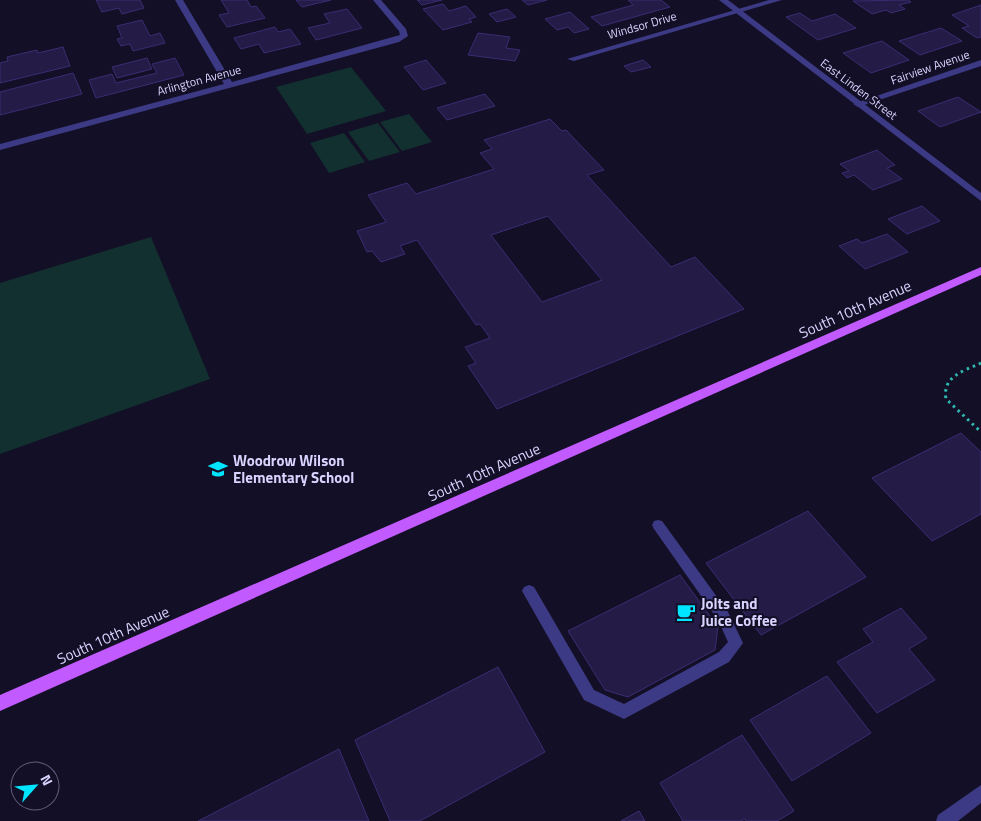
<svg xmlns="http://www.w3.org/2000/svg" width="981" height="821" font-family="'Titillium Web',sans-serif">
	<style>
		.green { fill: #12302f }
		.building { fill: #241b47; stroke: #3b2d73; fill-rule: evenodd }
		.lines { fill: none; stroke-linecap: round; stroke-linejoin: round }
		.path { stroke: #2fb8b0; stroke-width: 3; stroke-dasharray: 2.5 4; stroke-linecap: butt }
		.service { fill: #3d3a85; fill-rule: evenodd }
		.minor { fill: #3d3a85; fill-rule: evenodd }
		.tertiary { fill: #3d3a85; fill-rule: evenodd }
		.primary { fill: #c25bff; fill-rule: evenodd }
		.labels { text-anchor: middle; dominant-baseline: central; stroke-width: 4; stroke-linejoin: round; paint-order: stroke }
		.far-street-label { font-size: 12px; fill: #d9d4ff; stroke: #130f26 }
		.street-label { font-size: 15px; fill: #d9d4ff; stroke: #130f26 }
		.poi-label { font-size: 15px; font-weight: bold; fill: #d9d4ff; stroke: #130f26; text-anchor: start }
	</style>
	<rect width="100%" height="100%" fill="#130f26"/>
	<path class="green" d="M351 67 386 111 307 134 276 87Z
		M409 114 432 142 402 151 380 122Z
		M378 123 400 152 369 161 348 132Z
		M344 133 365 162 329 173 310 143Z
		M151 237 210 379 0 454V283Z"/>
	<path class="building" d="M96 0H140L144 8 122 14 119 8 102 12Z
		M221 0H247L251 7 256 6 265 18 227 27 219 15 229 13Z
		M296 0H331L302 7Z
		M417 0H442L422 5Z
		M522 0H547L528 5Z
		M628 0H661L670 7 602 26 591 17 633 5Z
		M908 0 911 2 899 5 905 9 891 13 886 10 872 14 853 1Z
		M443 4 449 11 466 6 476 17 469 19 472 22 443 30 423 9Z
		M981 5V37L977 38 962 28 969 26 952 15Z
		M347 9 362 28 316 40 308 28 330 23 324 14Z
		M507 9 516 17 497 22 489 14Z
		M570 12 589 29 574 33 568 27 557 30 545 19Z
		M800 13 812 21 835 14 856 28 818 40 786 17Z
		M142 20 150 36 160 33 165 43 133 51 130 44 121 46 117 39 122 38 117 26Z
		M275 27 278 32 290 29 301 44 264 53 259 44 241 49 234 38Z
		M941 28 962 41 920 55 899 41Z
		M478 33 510 37 506 48 520 50 515 61 468 55Z
		M882 41 909 60 871 73 843 53Z
		M63 47 70 66 0 83V63L8 61 7 57 37 50 38 53Z
		M147 58 152 69 117 78 112 67Z
		M175 58 184 75 96 98 89 80 112 74 116 83 157 73 152 64Z
		M426 60 446 83 423 90 404 67Z
		M643 60 651 67 631 72 624 66Z
		M73 73 82 94 0 115V92Z
		M485 94 495 106 447 120 437 108Z
		M958 97 981 112 940 127 918 111Z
		M550 119 562 131 566 130 604 170 587 175 671 267 695 257 744 309 497 409 468 366 476 363 465 347 490 338 480 324 476 325 417 240 400 246 405 254 381 262 372 251 367 252 357 231 386 222 368 195 407 183 416 194 494 169 480 153 492 149 484 140ZM548 216 602 280 542 302 491 235Z
		M877 150 895 165 887 168 902 179 873 190 854 175 847 178 842 173 849 171 840 164Z
		M922 206 940 221 907 234 888 219Z
		M887 234 908 252 865 269 839 246 857 239 862 243Z
		M961 433 981 452V514L932 541 872 478Z
		M808 511 866 577 761 635 706 563Z
		M680 575 718 627 715 650 628 697 605 690 568 631Z
		M901 608 927 638 909 649 935 680 877 713 837 662 873 642 863 629Z
		M498 667 545 752 420 821H390L355 740Z
		M827 676 871 733 792 781 750 720Z
		M742 735 794 811 777 821H746L745 819 741 821H683L660 783Z
		M339 749 369 821H198Z
		M639 811 645 821H621Z"/>
	<g class="lines">
		<path class="path" d="M981 363C964 371 942 376 946 399L981 432"/>
		<path class="service" d="M658 520 662 521 728 612 743 643 729 662 624 719 584 700 522 591 524 587 529 585 534 587 594 690 624 704 719 652 728 642 718 620 654 529 652 525 654 521Z"/>
		<path class="minor" d="M175 0H183L232 82 400 35 399 31 373 0H381L406 29 408 36 399 42 0 150V144L224 84Z
			M769 0H782L574 61 567 59Z
			M981 60V66L858 107 853 104Z
			M981 785V803L958 821H936L938 815Z"/>
		<path class="tertiary" d="M719 0H728L981 193V201Z"/>
		<path class="primary" d="M981 267V275L0 711V695Z"/>
	</g>
	<defs>
		<g id="school-bare" transform="scale(1.5)"><path d="M0-5L7-2L0 1L-7-2ZM-4 1L0 2.5L4 1V4Q0 6-4 4Z" fill="#00e5ff" stroke="#130f26" stroke-width="2.5" paint-order="stroke"/></g>
		<g id="cafe-bare" transform="scale(1.5)"><path d="M-5.5-4.5H6V0H3Q3 3.5 0 3.5H-2.5Q-5.5 3.5-5.5 0ZM3-3.2v2h1.7v-2ZM-6 4.5H4V6H-6Z" fill="#00e5ff" stroke="#130f26" stroke-width="2.5" paint-order="stroke"/></g>
	</defs>
	<g fill-rule="evenodd">
		<use href="#school-bare" x="218" y="469"/>
		<use href="#cafe-bare" x="686" y="612"/>
	</g>
	<g class="labels">
		<g class="far-street-label">
			<text transform="translate(642 25) rotate(-16)">Windsor Drive</text>
			<text transform="translate(930 67) rotate(-19)">Fairview Avenue</text>
			<text transform="translate(199 80) rotate(-15)">Arlington Avenue</text>
			<text transform="translate(859 89) rotate(37)">East Linden Street</text>
		</g>
		<g class="street-label">
			<text transform="translate(855 309) rotate(-24)">South 10th Avenue</text>
			<text transform="translate(484 472) rotate(-24)">South 10th Avenue</text>
			<text transform="translate(113 635) rotate(-24)">South 10th Avenue</text>
		</g>
		<g class="poi-label">
			<text x="233" y="460">Woodrow Wilson<tspan x="233" dy="17">Elementary School</tspan></text>
			<text x="701" y="603">Jolts and<tspan x="701" dy="17">Juice Coffee</tspan></text>
		</g>
	</g>
	<g transform="translate(35 786) rotate(63)"><circle r="24" fill="#130f26" stroke="#625e7d"/>
	<path d="M0-4L9 19L0 12L-9 19Z" fill="#00e5ff"/>
	<text y="-8" font-size="14" font-weight="bold" text-anchor="middle" fill="#d9d4ff">N</text>
	</g>
</svg>
